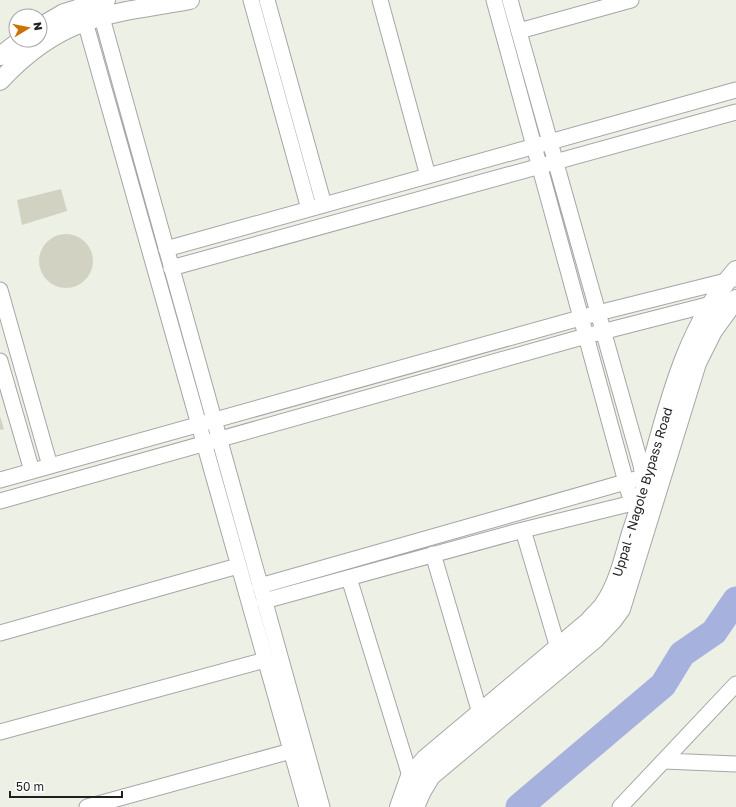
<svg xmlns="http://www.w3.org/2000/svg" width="736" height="807" font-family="'Golos Text',sans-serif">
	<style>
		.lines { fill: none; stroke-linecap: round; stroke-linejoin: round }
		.river { stroke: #a6b2dd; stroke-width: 27 }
		.building { fill: #d2d2c2 }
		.minor-casing { stroke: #a6a6a6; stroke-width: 17 }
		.tertiary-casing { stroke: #a6a6a6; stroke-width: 20 }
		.minor { stroke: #fff; stroke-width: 15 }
		.tertiary { stroke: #fff; stroke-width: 18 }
		.labels { text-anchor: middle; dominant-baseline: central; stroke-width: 3; stroke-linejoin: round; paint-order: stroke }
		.street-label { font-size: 13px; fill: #1f1f1f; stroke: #fff }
	</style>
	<rect width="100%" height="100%" fill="#edf0e5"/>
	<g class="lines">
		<path class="river" d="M519 807 663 685 682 654 714 632 736 600"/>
	</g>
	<path class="building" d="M61 189 67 211 22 225 17 200Z
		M39 261a27 27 0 1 1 54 0a27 27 0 1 1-54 0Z
		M0 416 4 429 0 430Z"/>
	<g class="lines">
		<g class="minor-casing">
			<path id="minor" d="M251 0 309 209
				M267 0 324 205
				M380 0 428 176
				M494 0 632 504
				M510 0 641 465 643 477
				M99 7 322 807
				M82 11 307 807
				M519 31 631 0
				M166 249 736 90
				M171 268 736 112
				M0 290 50 466
				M0 361 32 471
				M0 480 598 313 734 279
				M0 501 586 336 719 302
				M523 530 558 648
				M433 554 480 713
				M349 578 410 776
				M260 586 636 479
				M264 601 523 530 641 501
				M0 633 238 566
				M0 732 265 660
				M664 761 736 764
				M87 807 291 751
				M620 807 736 684"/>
		</g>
		<g class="tertiary-casing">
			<path id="tertiary" d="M40 27 64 13 106 0
				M0 56 21 40
				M0 81C23 56 53 33 85 22 118 10 155 7 190 0
				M399 807 410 776 425 759 588 622C593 616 600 610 604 604 618 584 624 556 631 533 662 444 672 344 736 270
				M415 807 422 791 431 776 595 639 613 620 621 609 697 363 713 331 736 299"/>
		</g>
		<use href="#minor" class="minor"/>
		<use href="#tertiary" class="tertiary"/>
	</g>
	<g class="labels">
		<g class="street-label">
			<text transform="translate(642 492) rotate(-73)">Uppal - Nagole Bypass Road</text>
		</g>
	</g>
	<g transform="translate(28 28) rotate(80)"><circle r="19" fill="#ffffff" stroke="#a5a5a5"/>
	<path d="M0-3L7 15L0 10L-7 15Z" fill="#cc7202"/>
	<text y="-6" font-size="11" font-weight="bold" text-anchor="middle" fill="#1f1f1f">N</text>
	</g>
	<path d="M10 791v6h112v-6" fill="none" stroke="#1f1f1f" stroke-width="2"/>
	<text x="16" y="791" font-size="12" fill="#1f1f1f" stroke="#ffffff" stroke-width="3" paint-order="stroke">50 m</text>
</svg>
